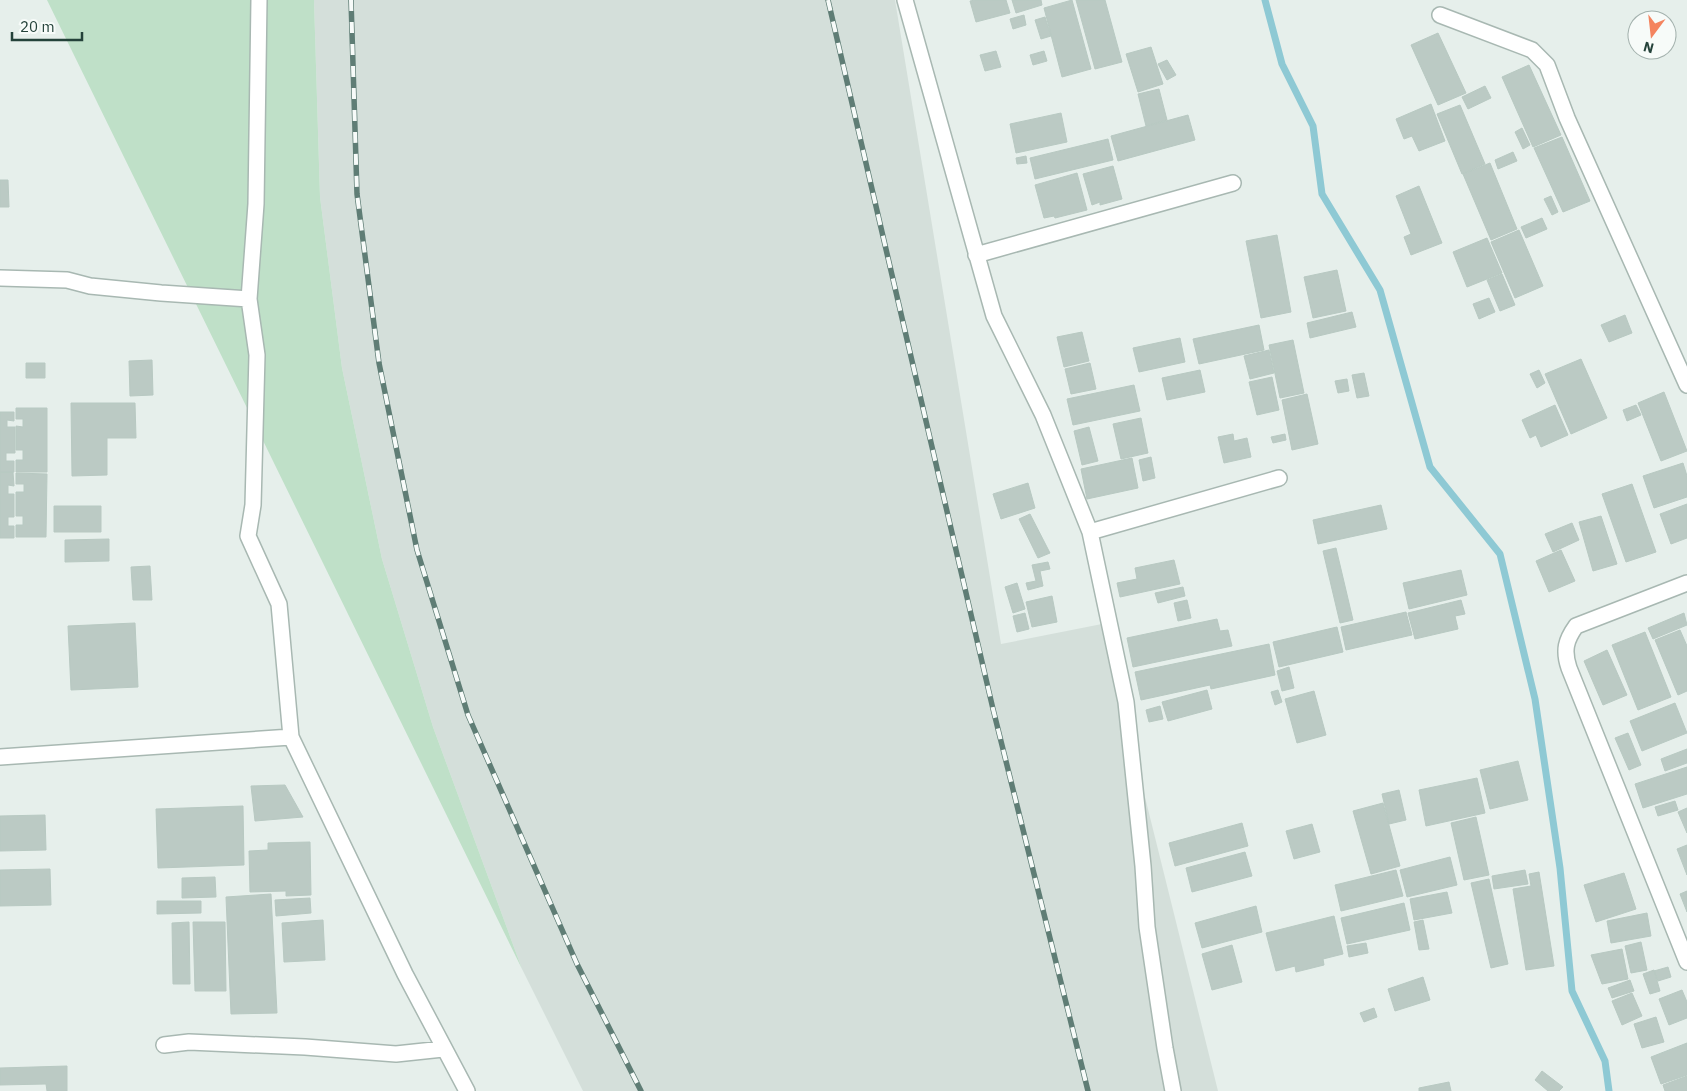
<svg xmlns="http://www.w3.org/2000/svg" width="1687" height="1091" font-family="'IBM Plex Sans',sans-serif">
	<style>
		.built { fill: #d4dfda }
		.green { fill: #bfe0c8 }
		.lines { fill: none; stroke-linecap: round; stroke-linejoin: round }
		.stream { stroke: #8ec9d4; stroke-width: 7 }
		.building { fill: #bbcac4; stroke: #b8c9c2 }
		.street-casing { stroke: #a8b8b2; stroke-width: 18 }
		.street { stroke: #fff; stroke-width: 15 }
		.rail-casing { stroke: #5f7d75; stroke-width: 5.5 }
		.rail { stroke: #f7fbf9; stroke-width: 4; stroke-dasharray: 11; stroke-linecap: butt }
	</style>
	<rect width="100%" height="100%" fill="#e6efeb"/>
	<path class="built" d="M314 0H895L1001 644 1102 624 1218 1091H583L522 969 433 727 382 559 342 368 320 197Z"/>
	<path class="green" d="M47 0H314L320 197 342 368 382 559 433 727 522 969Z"/>
	<g class="lines">
		<path class="stream" d="M1265 0 1282 64 1313 126 1322 194 1380 290 1430 467 1500 554 1535 699 1560 868 1572 991 1605 1061 1609 1091"/>
	</g>
	<path class="building" d="M975 0H1006L1010 13 976 22 970 1Z
		M1012 0H1041L1042 5 1016 13Z
		M1072 0 1091 69 1062 77 1044 8Z
		M1076 0H1105L1122 62 1095 69Z
		M1024 15 1026 25 1013 29 1010 19Z
		M1045 17 1051 36 1041 39 1035 20Z
		M1438 33 1466 93 1438 105 1411 45Z
		M1151 47 1163 84 1138 92 1126 54Z
		M996 51 1001 67 985 71 980 55Z
		M1044 51 1047 61 1033 65 1030 55Z
		M1167 60 1176 75 1167 80 1158 64Z
		M1529 65 1561 135 1533 147 1502 77Z
		M1485 86 1491 98 1468 109 1462 97Z
		M1159 89 1167 120 1146 126 1138 94Z
		M1431 104 1445 141 1419 151 1412 136 1404 139 1396 119Z
		M1460 105 1485 164 1462 174 1437 114Z
		M1061 113 1067 142 1016 153 1010 124Z
		M1188 115 1195 140 1118 161 1111 136Z
		M1522 128 1530 145 1523 149 1515 132Z
		M1562 137 1590 201 1563 212 1534 148Z
		M1108 139 1113 160 1035 179 1030 158Z
		M1513 152 1517 161 1498 169 1495 160Z
		M1026 156 1027 163 1017 164 1016 158Z
		M1490 163 1517 229 1491 240 1463 174Z
		M1113 166 1122 199 1100 205V202L1092 205 1083 174Z
		M1077 173 1087 210 1055 218 1054 216 1044 218 1035 185Z
		M0 180H8L9 207H0Z
		M1419 186 1442 243 1411 255 1404 237 1411 234 1396 196Z
		M1551 196 1558 212 1552 215 1544 199Z
		M1542 218 1547 229 1526 238 1521 227Z
		M1519 230 1543 286 1515 298 1491 242Z
		M1277 235 1291 312 1261 318 1246 241Z
		M1487 238 1502 273 1467 287 1453 252Z
		M1337 270 1346 311 1313 318 1304 277Z
		M1502 274 1515 305 1500 311 1487 280Z
		M1489 298 1495 312 1479 319 1473 304Z
		M1352 312 1356 327 1310 338 1307 323Z
		M1625 315 1632 333 1609 342 1601 325Z
		M1259 325 1264 350 1199 364 1193 339Z
		M1082 332 1089 361 1064 367 1057 337Z
		M1180 338 1185 362 1139 372 1133 348Z
		M1293 340 1304 393 1280 398 1269 345Z
		M1269 350 1274 373 1250 379 1244 356Z
		M1581 359 1607 418 1571 434 1545 374Z
		M152 360 153 395 130 396 129 361Z
		M26 363H45V378H26Z
		M1090 363 1096 389 1071 394 1065 369Z
		M1200 370 1205 392 1167 400 1162 378Z
		M1539 370 1545 383 1537 388 1530 374Z
		M1364 373 1369 396 1357 398 1352 375Z
		M1272 377 1279 410 1257 415 1249 382Z
		M1347 379 1349 391 1338 393 1335 381Z
		M1134 385 1140 411 1073 425 1067 399Z
		M1664 392 1687 451 1661 461 1638 403Z
		M1307 394 1318 444 1292 450 1282 400Z
		M71 403H135L136 438H107V475L72 476Z
		M1555 405 1568 435 1541 447 1536 435 1530 438 1522 420Z
		M1636 405 1641 415 1627 421 1623 410Z
		M16 408H47V472H16V460H23V450H16V426L23 427V419H16Z
		M0 412H14V421L7 420V427H15V453H6V461H14V472H0Z
		M1141 418 1148 453 1121 459 1113 424Z
		M1089 427 1098 461 1082 465 1074 431Z
		M1233 434 1234 441 1247 438 1251 457 1224 463 1218 437Z
		M1285 434 1286 440 1273 443 1271 437Z
		M1151 457 1155 478 1143 481 1139 460Z
		M1132 458 1138 488 1087 499 1081 469Z
		M1683 463 1687 476V497L1654 508 1643 476Z
		M0 472H13L14 486 8 485V494H14V517H8V526H14V538H0Z
		M16 473 47 474 46 537H16V525H23V516H16V492H24V484H16Z
		M1028 483 1035 508 1001 519 993 494Z
		M1632 484 1656 552 1626 562 1602 494Z
		M1687 504V538L1671 544 1660 514Z
		M1381 505 1387 529 1318 544 1313 520Z
		M54 506H101V532H54Z
		M1030 514 1050 553 1038 558 1019 519Z
		M1601 516 1617 564 1593 571 1579 522Z
		M1572 523 1579 540 1553 552 1545 534Z
		M109 539V561L65 562V540Z
		M1336 548 1353 620 1340 623 1323 551Z
		M1561 550 1575 581 1549 592 1536 561Z
		M1174 560 1180 584 1120 597 1117 583 1137 579 1135 568Z
		M1048 562 1050 569 1040 571 1043 586 1028 590 1026 583 1036 581 1032 565Z
		M150 566 152 600H133L131 567Z
		M1461 570 1467 595 1409 609 1403 583Z
		M1017 583 1025 609 1013 613 1005 587Z
		M1183 587 1185 596 1158 603 1155 593Z
		M1052 596 1057 622 1032 627 1026 602Z
		M1187 600 1191 618 1178 621 1174 603Z
		M1461 600 1465 614 1455 616 1458 629 1415 639 1408 613Z
		M1406 612 1412 635 1346 650 1341 627Z
		M1025 613 1029 629 1017 632 1013 616Z
		M1684 613 1687 625 1653 639 1648 628Z
		M1217 619 1220 631 1228 630 1232 646 1133 667 1127 638Z
		M135 623 138 687 71 690 68 626Z
		M1337 627 1343 652 1279 667 1273 642Z
		M1680 630 1687 646V691L1678 695 1655 640Z
		M1645 632 1671 697 1638 710 1612 645Z
		M1269 644 1275 675 1211 689 1210 685 1141 700 1135 672Z
		M1607 650 1627 695 1603 705 1584 661Z
		M1289 667 1294 688 1282 691 1277 671Z
		M1207 690 1212 709 1168 721 1162 702Z
		M1278 690 1282 702 1275 705 1271 692Z
		M1314 691 1326 735 1297 743 1285 699Z
		M1675 703 1687 733 1642 751 1630 721Z
		M1160 706 1163 719 1149 722 1146 710Z
		M1628 733 1641 765 1629 770 1615 738Z
		M1687 749V763L1665 771 1661 759Z
		M1518 761 1528 800 1490 809 1480 770Z
		M1687 767V794L1643 808 1635 784Z
		M1477 778 1485 813 1426 826 1419 790Z
		M285 785 303 817 255 821 251 786Z
		M1399 790 1406 820 1389 824 1382 794Z
		M1675 801 1678 810 1658 816 1655 807Z
		M1383 803 1400 866 1371 874 1353 811Z
		M243 806 244 865 158 868 156 809Z
		M1687 808V833L1678 812Z
		M45 815 46 850 0 851V816Z
		M1476 817 1489 875 1464 880 1451 823Z
		M1242 823 1248 846 1175 866 1169 843Z
		M1312 824 1320 852 1294 859 1286 831Z
		M310 842 311 895 286 896V891L250 892 249 851 268 850V843Z
		M1687 845V875L1677 849Z
		M1245 852 1252 876 1192 892 1186 868Z
		M1450 857 1457 885 1407 897 1400 870Z
		M50 869 51 905 0 906V870Z
		M1396 870 1403 896 1341 911 1335 885Z
		M1525 870 1528 884 1494 889 1492 876Z
		M1539 872 1554 966 1526 970 1513 889 1531 886 1529 874Z
		M1624 873 1636 909 1596 922 1584 885Z
		M215 877 216 897 182 898V878Z
		M1489 879 1508 964 1491 968 1471 883Z
		M1687 891V912L1680 894Z
		M1447 892 1452 913 1414 920 1410 899Z
		M271 894 277 1013 231 1014 226 897Z
		M310 898 311 913 276 916 275 900Z
		M157 901H201V913L157 914Z
		M1404 903 1410 930 1347 944 1341 918Z
		M1256 906 1262 932 1202 948 1195 923Z
		M1647 913 1651 936 1611 943 1607 921Z
		M1334 916 1343 954 1323 959 1324 965 1296 972 1295 966 1276 971 1266 933Z
		M323 920 325 960 284 962 282 923Z
		M1423 920 1429 949 1419 950 1414 922Z
		M189 922 190 984H173L172 923Z
		M193 922H225L226 991H195Z
		M1641 942 1647 970 1631 973 1625 946Z
		M1366 943 1368 953 1349 957 1347 946Z
		M1232 945 1242 982 1212 990 1202 954Z
		M1622 949 1628 979 1602 984 1591 955Z
		M1668 967 1671 977 1658 981 1654 971Z
		M1654 970 1660 991 1650 994 1643 974Z
		M1423 977 1430 1000 1395 1011 1388 989Z
		M1630 980 1634 991 1612 998 1608 988Z
		M1682 990 1687 1002V1018L1669 1025 1659 999Z
		M1632 993 1642 1016 1622 1025 1612 1001Z
		M1374 1008 1377 1017 1364 1022 1360 1013Z
		M1656 1017 1664 1042 1642 1048 1634 1024Z
		M1687 1043V1075L1661 1084 1651 1057Z
		M67 1066V1091H47L46 1084 0 1085V1068Z
		M1542 1071 1563 1087 1559 1091H1548L1535 1080Z
		M1687 1076V1091H1665L1663 1085Z
		M1449 1082 1451 1091H1419V1088Z"/>
	<g class="lines">
		<g class="street-casing">
			<path id="street" d="M905 0 994 316 1043 415 1090 532 1126 702 1143 866 1147 927 1165 1048 1173 1091
				M1440 15 1532 50 1547 65 1567 118 1687 385
				M976 255 1233 183
				M0 278 67 280 90 286 161 293 249 299 257 355 253 505 248 536 279 604 291 737 405 974 467 1091
				M249 299 256 204 259 0
				M1090 532 1279 478
				M1687 583 1576 626C1566 640 1563 650 1569 668L1687 962
				M0 757 291 737
				M164 1045 189 1042 305 1047 396 1054 443 1049"/>
		</g>
		<use href="#street" class="street"/>
		<g class="rail-casing">
			<path id="rail" d="M351 0 357 194 379 363 417 550 468 715 577 964 641 1091
				M828 0 993 709 1088 1091"/>
		</g>
		<use href="#rail" class="rail"/>
	</g>
	<g transform="translate(1652 35) rotate(195)"><circle r="24" fill="#f7fbf9" stroke="#a3b1ad"/>
	<path d="M0-4L9 19L0 12L-9 19Z" fill="#f4845f"/>
	<text y="-8" font-size="14" font-weight="bold" text-anchor="middle" fill="#24423a">N</text>
	</g>
	<path d="M12 32v8h70v-8" fill="none" stroke="#24423a" stroke-width="2.5"/>
	<text x="20" y="32" font-size="15" fill="#24423a" stroke="#f7fbf9" stroke-width="4" paint-order="stroke">20 m</text>
</svg>
